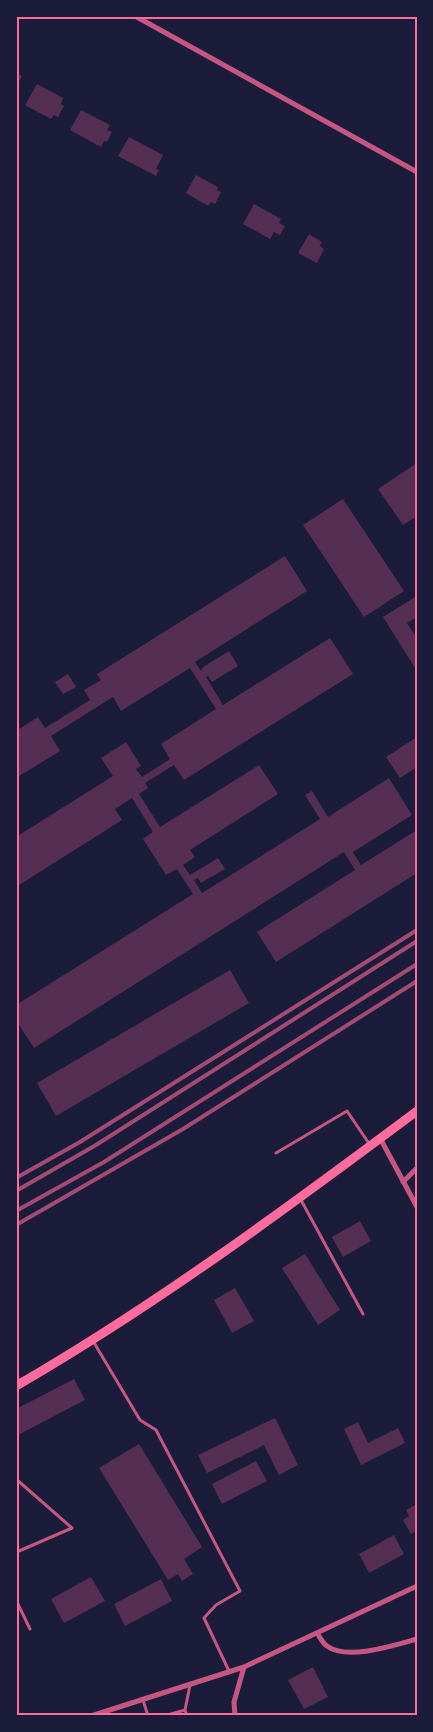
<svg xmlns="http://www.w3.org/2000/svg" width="433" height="1732" font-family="Mulish,sans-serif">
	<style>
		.building { fill: #542f53 }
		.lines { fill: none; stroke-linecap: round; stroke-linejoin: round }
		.service { stroke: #c65784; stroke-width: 3 }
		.minor { stroke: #c65784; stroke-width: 5 }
		.secondary { stroke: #ff6b9d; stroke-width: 9 }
		.rail { stroke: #a44b75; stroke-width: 4 }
		.neatline { fill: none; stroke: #ff6b9d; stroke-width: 2 }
	</style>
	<rect width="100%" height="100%" fill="#1b1b3a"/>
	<path class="building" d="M16 73 22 76 16 87Z
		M37 84 63 98 61 104 64 106 58 117 54 115 51 119 25 105Z
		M81 110 110 125 107 130 112 132 107 142 104 141 101 147 70 130Z
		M129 137 163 155 156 169 159 170 156 176 118 156Z
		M196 175 218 187 217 190 221 192 215 204 211 202 208 206 186 193Z
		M254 204 281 219 279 223 285 226 280 235 274 232 270 239 243 224Z
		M309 234 322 242 320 246 324 249 317 263 298 253Z
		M417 463V516L403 525 378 489Z
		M343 499 404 591 364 617 303 525Z
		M285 556 307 591 195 662 201 671 203 667 229 651 238 666 212 682 208 676 206 677 223 705 330 638 353 674 184 780 174 765 145 783 148 788 139 794 160 827 259 765 278 794 190 850 195 857 183 865 190 875 218 858 225 869 201 883 198 878 194 880 202 893 320 819 305 795 312 791 328 817 389 778 412 815 353 852 361 865 417 830V873L276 962 257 932 355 870 344 852 34 1048 16 1020V1005L193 894 177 869 166 875 143 839 153 832 132 798 115 809 122 820 16 887V837L113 776 101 758 126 742 141 766 136 769 142 777 170 759 161 744 216 709 190 668 121 711 113 697 51 736 60 751 16 778V731L38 717 45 728 90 700 84 690 101 680 97 674Z
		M415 597 417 617 407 623 417 638V671L383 617Z
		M68 674 76 687 63 694 55 682Z
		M417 737V767L400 778 386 757Z
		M230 970 249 1003 56 1116 37 1083Z
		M360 1221 371 1241 343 1257 332 1237Z
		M305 1254 340 1310 318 1325 282 1268Z
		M235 1288 254 1321 232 1333 214 1300Z
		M74 1379 85 1400 16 1436V1409Z
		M275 1418 298 1465 279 1475 264 1445 207 1473 198 1455Z
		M358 1422 368 1443 398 1428 405 1443 361 1465 344 1429Z
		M139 1444 202 1547 184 1559 193 1574 182 1581 178 1574 168 1580 99 1468Z
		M256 1461 267 1481 222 1504 212 1484Z
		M417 1504V1530L411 1534 403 1520 409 1516 406 1510Z
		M394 1535 404 1554 369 1573 359 1554Z
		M91 1577 105 1601 64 1623 51 1599Z
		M161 1579 172 1601 125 1626 114 1604Z
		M313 1667 328 1697 304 1709 288 1680Z"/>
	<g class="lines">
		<path class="service" d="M276 1153 347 1111 370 1145
			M301 1200 363 1314
			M93 1341 140 1420 156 1430 240 1591 216 1605 204 1618 229 1671
			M16 1479 72 1528 19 1551 16 1547
			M16 1600 30 1629
			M143 1700 148 1716
			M164 1716 185 1710
			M187 1716 185 1710 190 1685"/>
		<path class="minor" d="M135 16 417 172
			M380 1138 417 1207
			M403 1182 417 1168
			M317 1633C320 1637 323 1644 327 1646 347 1661 395 1645 417 1639
			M91 1716 244 1667 417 1586
			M235 1716 234 1702 244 1667"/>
		<path class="secondary" d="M16 1386C156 1305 287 1208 417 1111"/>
		<path class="rail" d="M16 1178 80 1142 417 930
			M16 1191 96 1145 417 941
			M16 1211 104 1162 417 964
			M16 1225 183 1129 417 981"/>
	</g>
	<rect width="433" height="1732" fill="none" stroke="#1b1b3a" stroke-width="35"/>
	<rect x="18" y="18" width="398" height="1696" class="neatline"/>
</svg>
